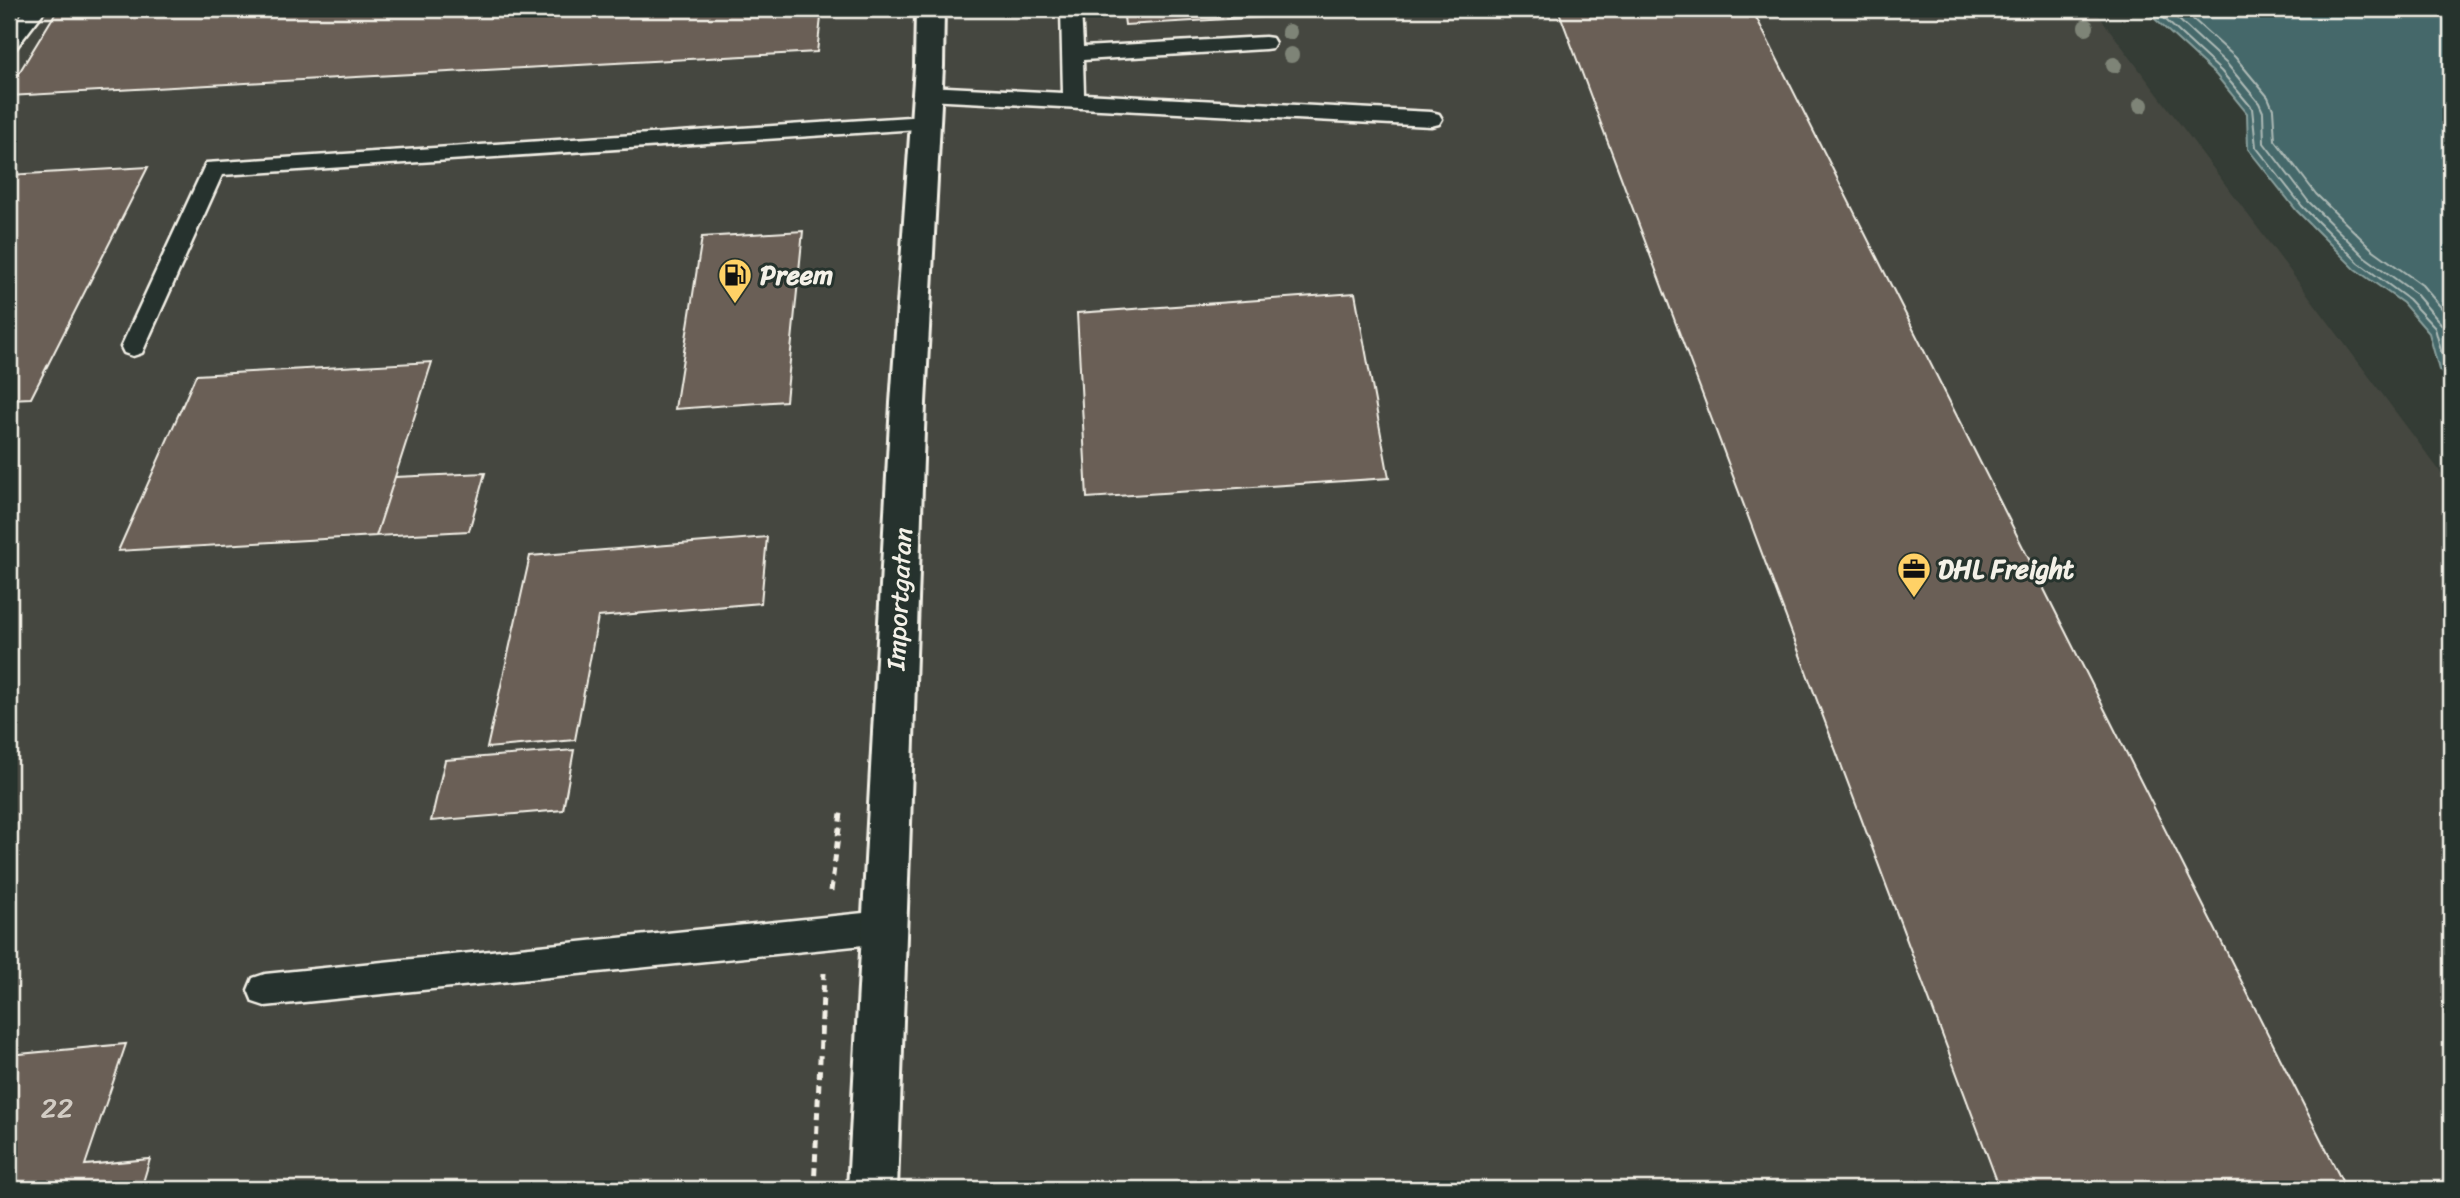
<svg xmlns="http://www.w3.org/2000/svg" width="2460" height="1198" font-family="Sriracha,sans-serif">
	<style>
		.built { fill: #44463f }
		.water { fill: #44686a; stroke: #8a9f9c; stroke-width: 2 }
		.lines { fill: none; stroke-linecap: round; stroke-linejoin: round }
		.shore { stroke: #aebab6; stroke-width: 2 }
		.building { fill: #6a5f56; stroke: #f4f1e8; stroke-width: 2 }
		.lane-casing { stroke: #f4f1e8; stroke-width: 5 }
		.secondary-casing { stroke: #f4f1e8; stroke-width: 6 }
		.path { stroke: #f4f1e8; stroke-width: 5; stroke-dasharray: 8 6; stroke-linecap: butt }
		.lane { fill: #26332d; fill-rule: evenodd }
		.secondary { fill: #26332d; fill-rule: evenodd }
		.tree { fill: #7e8477 }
		.labels { text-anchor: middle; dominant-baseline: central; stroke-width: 6; stroke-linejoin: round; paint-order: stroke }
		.poi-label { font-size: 26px; font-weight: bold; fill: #f4f1e8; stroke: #26332d; text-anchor: start }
		.street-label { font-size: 26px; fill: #f4f1e8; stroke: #26332d }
		.near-number-label { font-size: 28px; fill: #d2ccc4 }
	</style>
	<rect width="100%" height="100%" fill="#343c35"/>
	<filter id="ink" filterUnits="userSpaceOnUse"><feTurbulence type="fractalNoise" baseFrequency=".0143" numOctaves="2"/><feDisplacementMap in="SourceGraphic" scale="14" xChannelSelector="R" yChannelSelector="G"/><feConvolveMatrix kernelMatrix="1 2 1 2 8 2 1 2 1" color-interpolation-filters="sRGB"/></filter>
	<g filter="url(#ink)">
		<path class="built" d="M9 9H2094L2451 486V1189H9Z"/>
		<path class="water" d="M2144 9H2451V383L2439 370 2429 333 2403 303 2355 269 2297 211 2248 149 2247 113 2216 75Z"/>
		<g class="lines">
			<path class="shore" d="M2154 9 2221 71 2252 108 2256 147 2302 206 2359 263 2408 299 2435 328 2445 366 2451 373
				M2167 9 2227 64 2259 103 2263 112 2264 143 2308 201 2365 257 2415 293 2443 326 2451 355
				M2182 9 2235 57 2268 97 2273 109 2275 140 2316 194 2372 249 2422 285 2451 319"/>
		</g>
		<path class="building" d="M58 9H822L817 52 9 96V89Z
			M1123 9H1279L1280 16 1125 25Z
			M1558 9H1752L2346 1189H2000Z
			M148 167 31 398 9 399V175Z
			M803 231 786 401 675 409 702 237Z
			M1355 293 1389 478 1087 498 1077 313Z
			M432 362 376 536 118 551 196 375Z
			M485 473 469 531 376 536 395 477Z
			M767 537 761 603 598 617 575 740 487 748 530 556Z
			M574 750 563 810 431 821 445 760Z
			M126 1044 85 1165 150 1159 141 1189H9V1055Z"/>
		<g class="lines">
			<g class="lane-casing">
				<path id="lane" d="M26 9H46L16 48 9 49V30Z
					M1061 9H1081L1083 47 1265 37 1272 38 1275 43 1272 48 1265 49 1083 60 1084 94 1431 112 1439 114 1442 119 1439 124 1431 126 927 100 919 98 916 93 919 88 927 86 1063 93Z
					M925 116 933 118 936 123 933 128 222 175 142 353 133 356 124 353 121 347 206 163Z
					M883 911 894 916 899 927 894 938 883 943 265 1006 253 1002 248 990 253 978 265 974Z"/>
			</g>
			<g class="secondary-casing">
				<path id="secondary" d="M916 9H944L943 66 925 403 897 1189H848L891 403 915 66Z"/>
			</g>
			<path class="path" d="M831 891 841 813
				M814 1189 824 973"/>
			<use href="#lane" class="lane"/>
			<use href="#secondary" class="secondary"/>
		</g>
		<g class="tree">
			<circle cx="2086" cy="27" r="8"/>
			<circle cx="1289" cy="32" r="8"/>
			<circle cx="1291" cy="55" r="8"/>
			<circle cx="2114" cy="65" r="8"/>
			<circle cx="2141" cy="105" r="8"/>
		</g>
	</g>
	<defs>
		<g id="fuel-pin" transform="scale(1.75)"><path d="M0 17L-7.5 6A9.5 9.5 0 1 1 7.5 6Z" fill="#ffd166" stroke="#26332d"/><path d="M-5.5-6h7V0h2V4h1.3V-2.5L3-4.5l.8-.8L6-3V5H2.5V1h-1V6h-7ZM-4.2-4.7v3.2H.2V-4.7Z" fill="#111"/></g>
		<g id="office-pin" transform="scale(1.75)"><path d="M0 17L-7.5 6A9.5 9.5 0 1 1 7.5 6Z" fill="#ffd166" stroke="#26332d"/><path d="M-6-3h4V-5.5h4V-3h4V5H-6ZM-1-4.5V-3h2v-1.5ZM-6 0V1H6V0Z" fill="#111"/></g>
	</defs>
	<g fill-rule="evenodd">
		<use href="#fuel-pin" x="735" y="275"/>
		<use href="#office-pin" x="1914" y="569"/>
	</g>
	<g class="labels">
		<g class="poi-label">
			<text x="760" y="275">Preem</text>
			<text x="1938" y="569">DHL Freight</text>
		</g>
		<g class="street-label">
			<text transform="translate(899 599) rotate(-87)">Importgatan</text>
		</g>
		<g class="near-number-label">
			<text x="57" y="1107">22</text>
		</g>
	</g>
	<rect width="2460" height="1198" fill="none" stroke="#26332d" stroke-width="35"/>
	<rect x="18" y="18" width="2425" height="1163" fill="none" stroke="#f4f1e8" stroke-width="2.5" filter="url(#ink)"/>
</svg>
